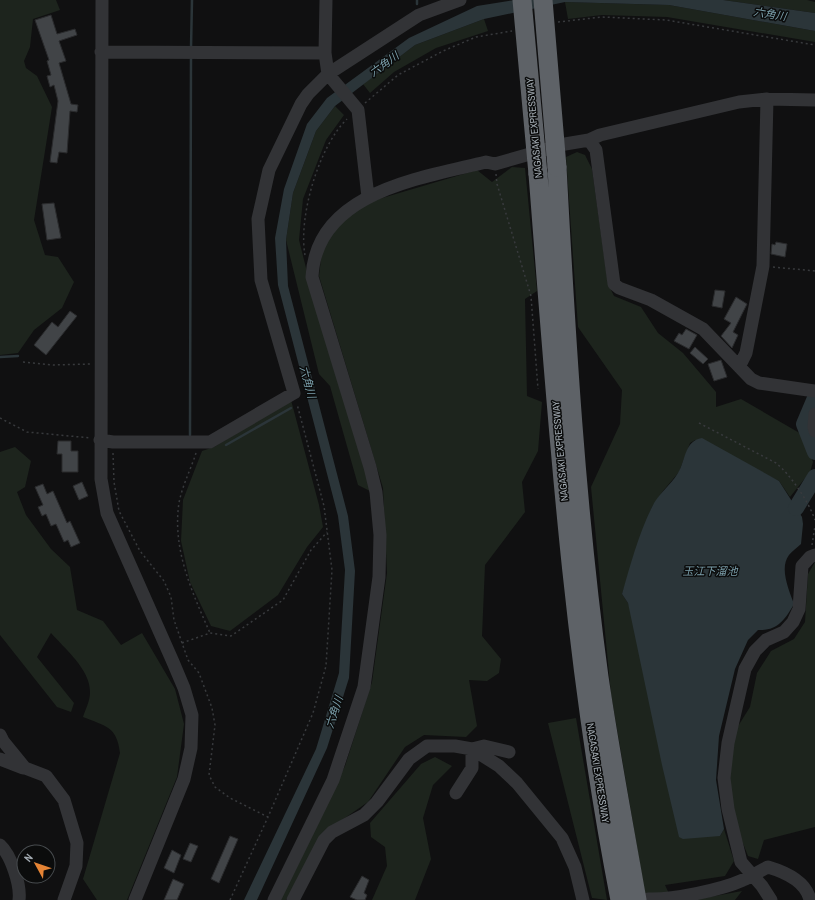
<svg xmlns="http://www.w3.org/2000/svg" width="815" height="900" font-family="'Archivo Narrow','Noto Sans JP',sans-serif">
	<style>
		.green { fill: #1d241d }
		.water { fill: #2b3539 }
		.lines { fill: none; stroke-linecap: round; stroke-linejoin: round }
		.stream { stroke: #2b3539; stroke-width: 2.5 }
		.river { stroke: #2b3539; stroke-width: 16 }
		.building { fill: #414447; stroke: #2a2b2d }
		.path { stroke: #383a3d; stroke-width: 1.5; stroke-dasharray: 2 3; stroke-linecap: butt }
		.minor { stroke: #323336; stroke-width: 13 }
		.highway { stroke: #5e6267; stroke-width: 19 }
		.highway-bridge { stroke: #5e6267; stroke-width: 19 }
		.labels { text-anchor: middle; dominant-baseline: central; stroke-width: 3; stroke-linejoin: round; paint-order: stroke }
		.street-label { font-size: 10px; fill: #a2aab1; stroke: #0b0c0c }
		.water-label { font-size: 11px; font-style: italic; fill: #7b9fab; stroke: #0b0c0c }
	</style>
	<rect width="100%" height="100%" fill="#101011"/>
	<path class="green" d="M0 0H56L60 10 33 19 30 47 24 61 26 68 37 76 52 107 34 220 45 255 58 257 74 282 62 308 34 330 18 353 0 355Z
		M723 0H807L815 2V13Z
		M565 2 669 5 815 31V42L667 17 602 15 568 19Z
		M484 19 488 31 436 48 394 72 370 93 363 84 415 45Z
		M335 106 344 115 326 140 303 199 299 240 309 280 372 492 358 485 330 386 319 374 286 240 293 193 316 131Z
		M577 152 585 155 592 169 608 284 614 296 641 307 658 333 683 353 716 392V407L741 399 803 435 813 462 810 472 790 497 779 481 695 440 690 443 679 472 663 491 652 507 622 594 628 603 720 836 724 829 734 861 725 876 665 885 672 900H646L611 694 591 487 620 424 622 390 578 327 566 157Z
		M512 167 525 168 537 291 525 299 527 396 542 402 538 451 522 482 525 512 485 565 482 636 501 659 499 673 487 681 469 680 477 726 466 737 424 735 405 747 368 802 323 833 286 900H278L345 766 372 682 387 573 383 488 319 276 322 251 338 225 362 204 477 170 492 182Z
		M291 400 319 505 323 527 307 547 278 595 230 631 211 626 190 582 181 541 183 500 202 451 214 447Z
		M15 447 31 461 25 487 17 492 26 515 51 549 70 567 77 610 103 621 121 645 142 633 175 689 184 724 177 777 127 900H97L83 879 120 753C117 726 105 726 83 717 85 710 90 701 90 693 91 670 65 649 51 633L37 657 74 703 71 712 57 707 0 635V452Z
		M815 562V827L764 840 758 859 748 856 735 823 728 778 735 731 750 707 757 673 771 651 794 639 805 622 808 574Z
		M576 718 607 900 592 898 548 723Z
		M435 757 452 766 433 785 423 818 431 859 415 900H372L387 866 385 847 371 837 370 823 421 764Z
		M742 891 735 900H693Z"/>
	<path class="water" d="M515 0H723L815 13V31L669 5 565 2 484 19 415 45 335 106 316 131 293 193 286 240 288 286 348 516 355 571 349 678 327 748 257 900H244L316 749 339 673 345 570 338 516 278 285 275 238 284 189 307 124 327 98 409 38 477 6Z
		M702 438 779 481 802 517 803 524 801 544C797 548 792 551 789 555 779 568 789 590 794 604 785 620 777 631 758 630L748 640 735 669 719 736 716 780 724 829 720 836 683 839 679 837 662 765 628 603 622 594C630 566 639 533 652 507 658 494 670 486 678 473 686 460 684 441 702 438Z"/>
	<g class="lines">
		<path class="stream" d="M417 4V0
			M191 48 192 0
			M0 357 18 356
			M190 435 191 55
			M226 445 291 408"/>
		<path class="river" d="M815 398 804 424 815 452
			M796 508 815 477"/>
	</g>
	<path class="building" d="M51 15 57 34 75 29 77 35 59 41 66 61 59 63 71 104 78 105 77 112 70 111 67 153 59 152 57 163 50 162 58 101 54 85 50 87 47 76 51 75 47 61 49 60 35 20Z
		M54 203 61 238 47 240 42 204Z
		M776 242 787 244 785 257 771 254 772 244 775 245Z
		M715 290 725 291 722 308 712 306Z
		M736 297 747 304 733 332 738 335 732 348 721 336 731 323 724 319Z
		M70 311 77 316 46 355 34 345 52 322 58 327Z
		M686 329 697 335 689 349 674 341 679 333 682 335Z
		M695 347 708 359 703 364 690 353Z
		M721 360 727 377 714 381 708 364Z
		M58 441H71V451H78V472H62V454H57Z
		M82 482 88 496 79 500 73 486Z
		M43 484 47 494 53 491 67 523 70 521 80 543 71 547 68 540 64 542 56 524 51 526 46 514 42 516 38 507 43 505 35 487Z
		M230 836 238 839 219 883 211 879Z
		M190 843 198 846 191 862 183 859Z
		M172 850 181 855 174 873 164 868Z
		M362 876 369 880 364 893 367 895 365 900H357L350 897Z
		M173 879 184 884 177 900H164Z"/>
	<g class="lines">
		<path class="path" d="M558 22 602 17 666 20 815 45
			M365 103 398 75 443 51 476 37 512 31
			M496 174 497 184 531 296 538 389
			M305 255C298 217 319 146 347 119
			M773 267 815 271
			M23 362 53 365 91 364
			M0 418 27 432 91 438
			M699 423 776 463C790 474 809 502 815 520
			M113 453 114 482 119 511 140 551 164 581 171 597 174 620 188 660 199 673 212 708 215 725 209 775 215 787 230 798 268 817
			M196 453C191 469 182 486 179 503 172 549 192 592 210 633
			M812 545 815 526
			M182 643 210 633 231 636 283 600 311 550 327 532
			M230 900 268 817 313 713 326 666 332 570 324 506 297 404"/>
		<path class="minor" d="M102 0 101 479 107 513 173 662 184 688 192 715 191 748 184 779 135 900
			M326 0 325 53 328 74 358 110 368 197
			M101 52 325 53
			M589 140 596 150 614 284 619 288 651 300 703 329 751 379 759 383 815 391
			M740 365 746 353 763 266 767 99
			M815 414 814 427 815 431
			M100 440 113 442H210L294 393 261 280 258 219 269 170 301 104 308 94 328 74 419 15 460 0
			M0 735 3 741 25 768 46 776 64 800 77 843 76 866 64 900
			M0 759 23 768
			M456 793 472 768V749L484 746 509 752
			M0 845C11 855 21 885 19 900
			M648 899C672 900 721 890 743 880 751 877 759 871 768 867 785 872 806 881 810 900
			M274 900 333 780 364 687 379 577 380 535 376 492 370 467 312 277C316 192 421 178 486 162L495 164 565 144 589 140 600 135 739 102 767 99 815 100
			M293 900 324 840 332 832 364 815 377 802 409 759 427 746H455L472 749 499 766 517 783 562 838 575 867 583 900
			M771 900 762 886 741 862 728 809 724 778 728 743 745 669 755 651 766 640 784 632 793 622 799 609 802 566 810 557 815 555"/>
		<path class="highway" d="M557 167C566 337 576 508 599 677 610 752 624 826 637 900
			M538 174C557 417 573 661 620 900"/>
		<path class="highway-bridge" d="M522 0 538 174
			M543 0 557 167"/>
	</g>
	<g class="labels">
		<g class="street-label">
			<text transform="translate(534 128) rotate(-95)">NAGASAKI EXPRESSWAY</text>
			<text transform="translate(560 451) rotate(-95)">NAGASAKI EXPRESSWAY</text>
			<text transform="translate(598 773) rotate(81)">NAGASAKI EXPRESSWAY</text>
		</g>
		<g class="water-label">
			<text transform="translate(770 14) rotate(9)">六角川</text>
			<text transform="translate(384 64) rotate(-36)">六角川</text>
			<text transform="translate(308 382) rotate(75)">六角川</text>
			<text x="710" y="571">玉江下溜池</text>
			<text transform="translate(334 712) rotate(-72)">六角川</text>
		</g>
	</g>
	<g transform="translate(36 864) rotate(310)"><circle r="19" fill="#0b0c0c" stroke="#474b4e"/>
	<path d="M0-3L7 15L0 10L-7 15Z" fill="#e58435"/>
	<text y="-6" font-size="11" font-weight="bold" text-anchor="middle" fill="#a2aab1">N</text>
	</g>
</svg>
